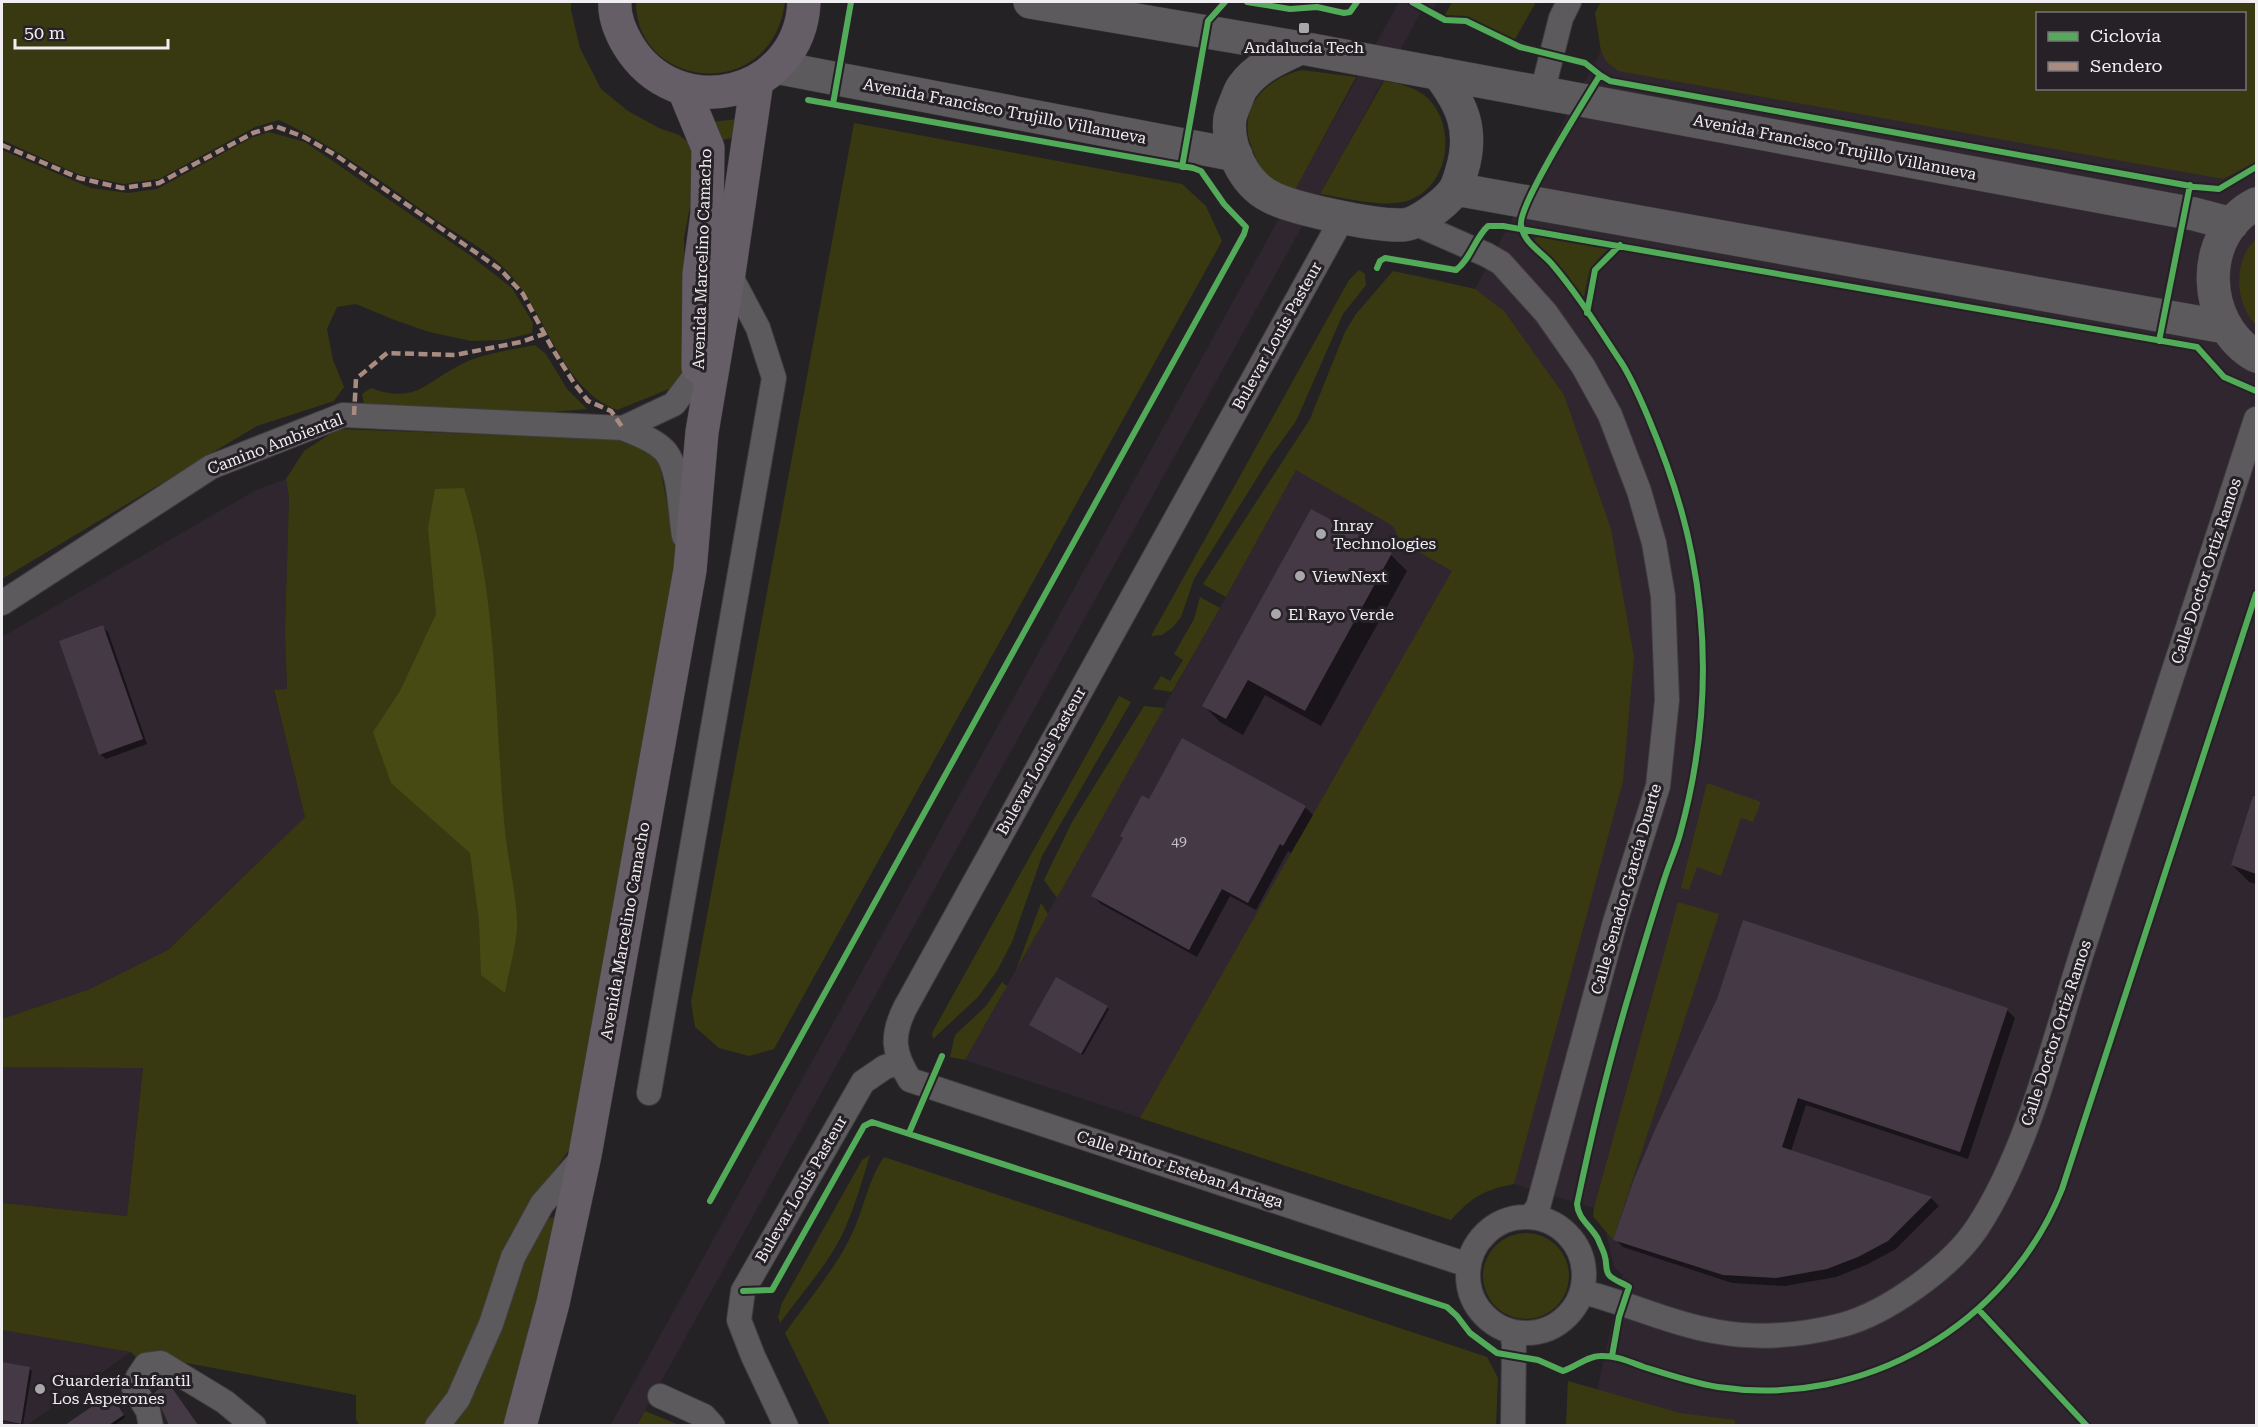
<svg xmlns="http://www.w3.org/2000/svg" width="2258" height="1427" font-family="'Roboto Serif',serif">
	<style>
		.built { fill: #2f262f; fill-rule: evenodd }
		.green { fill: #383910; fill-rule: evenodd }
		.forest { fill: #484a13 }
		.shadow { fill: #0007 }
		.building { fill: #443944 }
		.lines { fill: none; stroke-linecap: round; stroke-linejoin: round }
		.street-casing { stroke: #3f3d3f; stroke-width: 26 }
		.secondary-casing { stroke: #3f3d3f; stroke-width: 34 }
		.primary-casing { stroke: #3f3d3f; stroke-width: 34 }
		.street { stroke: #5c5a5c; stroke-width: 24 }
		.secondary { stroke: #5c5a5c; stroke-width: 33 }
		.primary { stroke: #665e66; stroke-width: 33 }
		.quiet { stroke: #a88b81; stroke-width: 4.5; stroke-dasharray: 9 4.5; stroke-linecap: butt }
		.cycleway-casing { stroke: #262126; stroke-width: 10 }
		.cycleway { stroke: #51ab58; stroke-width: 6 }
		.poi-dot { fill: #aaa7aa; stroke: #262126; stroke-width: 2 }
		.labels { text-anchor: middle; dominant-baseline: central; stroke-width: 6; stroke-linejoin: round; paint-order: stroke }
		.number-label { font-size: 14px; fill: #c6c1c6 }
		.poi-label { font-size: 16px; fill: #f1eef1; stroke: #262126; text-anchor: start }
		.street-label { font-size: 16px; fill: #f1eef1; stroke: #262126 }
	</style>
	<rect width="100%" height="100%" fill="#252225"/>
	<path class="built" d="M1399 2H1438L1433 9 1425 5 637 1425 610 1426Z
		M1601 2H2256V1425H1566L1568 1381 1597 1390 1623 1275 1614 1267 1606 1232 1593 1216 1594 1208 1514 1184 1494 1188 1469 1200 1451 1220 965 1060 1220 608 1296 470 1412 274 1475 289 1601 51 1595 13ZM2038 14H2244V88H2038Z
		M286 479 289 497 285 631 287 689 274 691 305 817 168 950 88 990 2 1025V637L256 490Z
		M2 1067H143L127 1216 2 1203Z
		M2 1330 131 1352 27 1425H2Z"/>
	<path class="green" d="M2 2H571V10L580 48 601 89 628 111 659 128 679 135 694 147 697 170 684 238 687 370 679 385 617 410C559 388 546 308 503 267 485 249 457 234 436 220 385 184 335 146 279 120L255 127 159 179 123 184 80 175 2 140Z
		M636 2H785C771 106 635 88 636 2Z
		M1452 2H1536L1514 41 1466 18 1453 19 1445 15Z
		M1601 2H2256V162L2223 179 1618 71 1606 61 1601 51 1595 13ZM2038 14H2244V88H2038Z
		M1302 70 1356 77 1295 190C1287 187 1277 184 1270 178 1263 173 1256 159 1253 151 1252 146 1248 139 1248 133 1244 99 1272 77 1302 70Z
		M1384 81C1402 84 1421 88 1433 104 1456 135 1447 188 1407 201 1383 208 1345 198 1320 194Z
		M737 119 736 137 719 141 712 122Z
		M854 123 1182 184 1206 206 1222 241 774 1049 749 1056 719 1048 695 1027 691 1002Z
		M269 132 305 142 471 256 512 288 533 323 532 333 503 340 471 341 429 332 392 319 356 304 337 307 327 329 333 360 344 387 334 401 257 426 2 579V150L91 188 128 193 157 189 251 138Z
		M1537 236 1609 248 1599 258 1588 275 1584 296H1580L1534 240Z
		M2256 239V325C2234 303 2233 260 2256 239Z
		M1359 270 1365 274 1366 285 1343 314 1296 421 1270 457 1194 579 1181 617 1173 627 1162 635 1151 636 1349 280Z
		M1393 271 1475 289 1504 311 1564 395 1611 529 1634 657 1623 781 1514 1184C1483 1190 1472 1197 1451 1220L1140 1118 1452 571 1405 544 1399 538 1393 526 1296 470 1226 597 1203 584 1310 419 1345 332 1356 314Z
		M535 345 546 354 567 389 587 409 552 412 364 404 362 394 371 388C417 405 426 381 464 363 482 354 515 349 535 345Z
		M338 429 618 439 651 447 659 461 680 572 580 1134 511 1233 477 1326 450 1390 423 1425H359L356 1419V1395L160 1358 142 1364 131 1352 2 1330V1203L127 1216 143 1068 2 1067V1019L88 990 168 950 305 817 274 690 287 689 285 631 289 497 286 479 304 451Z
		M1200 597 1220 608 1172 692 1153 689 1161 676 1170 681 1183 660 1174 654 1194 619Z
		M1119 696 1131 702 1042 856 1012 942 997 971 978 997 933 1039 932 1033Z
		M1144 706 1164 708 1057 898 1044 880 1072 822Z
		M1707 783 1761 802 1753 822 1741 818 1721 876 1697 867 1689 890 1681 888Z
		M1678 902 1719 914 1613 1240 1593 1216 1594 1208Z
		M1041 903 1048 914 1016 970Z
		M1002 982 1007 986 965 1060 950 1057 955 1035 986 1006Z
		M870 1155C862 1182 854 1209 842 1235 826 1267 801 1294 780 1323L778 1317 782 1303 862 1160Z
		M884 1157 1487 1357 1498 1378 1496 1425H830L785 1333C806 1303 831 1274 848 1242 863 1215 867 1181 884 1157Z
		M557 1216 510 1425 449 1426 477 1389 525 1259 547 1219Z
		M1483 1276a43 43 0 1 1 86 0a43 43 0 1 1-86 0Z
		M1568 1381 1680 1413 1735 1420V1425H1566Z
		M645 1411 679 1425H637Z"/>
	<path class="forest" d="M464 488C499 598 494 718 505 831 508 861 516 892 517 922 518 941 508 973 505 993L481 975 479 921 470 853 391 783 373 732 400 691 436 614 428 528 435 489Z"/>
	<path class="shadow" d="M1391 555 1407 571 1321 726 1265 695 1243 735 1220 722 1204 706Z
		M102 627 108 632 147 744 106 759 100 754Z
		M2256 791V884L2249 882 2232 865Z
		M1150 801 1305 807 1313 815 1291 853 1288 851 1256 910 1230 896 1197 957 1101 904 1093 896Z
		M1107 1007 1109 1009 1083 1055 1033 1027Z
		M2007 1010 2015 1018 1968 1159 1806 1105 1791 1151 1931 1198 1939 1206 1896 1249 1866 1265 1836 1277 1785 1286 1732 1283 1623 1247 1615 1239 1658 1125Z
		M2 1364 30 1369 32 1371 23 1425 2 1421Z
		M112 1398 125 1417 114 1426H78L75 1421Z"/>
	<path class="building" d="M1311 509 1392 553 1305 711 1248 680 1226 719 1202 706Z
		M103 625 143 739 99 755 59 641Z
		M1182 738 1306 806 1283 846 1280 844 1248 903 1222 889 1189 950 1091 896 1123 838 1120 836 1142 795 1149 799Z
		M2253 796H2256V874L2231 865Z
		M1743 920 2008 1008 1960 1152 1798 1098 1782 1147 1932 1197 1888 1241 1858 1257 1827 1269 1776 1278 1723 1275 1613 1240 1634 1179 1657 1125 1717 999Z
		M1056 977 1108 1006 1081 1054 1029 1025Z
		M2 1362 30 1367 21 1424 2 1420Z
		M167 1383 170 1385 198 1425H169L154 1393Z
		M110 1394 124 1415 109 1425H65Z"/>
	<g class="lines">
		<g class="street-casing">
			<path id="street" d="M1542 93 1561 18 1569 2
				M1343 217 905 1008C891 1036 893 1053 910 1080L1468 1265
				M1412 222 1487 255 1501 263 1546 313 1583 366 1610 415 1639 491 1654 543 1663 596 1667 700 1658 786 1615 922 1538 1207 1531 1216
				M623 428 674 404 698 372
				M2 603 211 467 343 415 623 428C637 434 653 439 664 450 680 466 680 513 684 536
				M649 1093 774 378 758 328 729 273
				M1468 1275a58 58 0 1 1 116 0a58 58 0 1 1-116 0Z
				M1583 1292C1628 1303 1674 1325 1719 1332 1759 1339 1803 1335 1842 1325 1887 1313 1951 1267 1977 1228 2031 1146 2056 1030 2087 937 2143 764 2200 591 2256 419
				M1511 1332 1514 1343 1513 1426
				M660 1396 704 1416 713 1426
				M151 1426 148 1411 134 1388 138 1377 146 1365 161 1363 225 1402 254 1426
				M437 1426 458 1399 491 1324 513 1257 542 1204 583 1157
				M786 1426 753 1356 739 1320 743 1291 863 1082 885 1067 899 1063"/>
		</g>
		<g class="secondary-casing">
			<path id="secondary" d="M1030 2 1307 49 2194 214 2232 224
				M1300 48C1280 58 1258 66 1244 85 1240 89 1238 96 1236 101 1234 106 1231 113 1230 118 1226 146 1244 183 1269 196 1291 209 1376 226 1402 225 1417 225 1445 203 1454 191 1458 185 1460 177 1462 170 1474 130 1462 104 1438 73
				M775 67 1236 155
				M1455 189 2225 327
				M2256 204C2197 234 2201 325 2256 356"/>
		</g>
		<g class="primary-casing">
			<path id="primary" d="M615 2C614 16 621 33 628 45 677 126 800 97 804 2
				M684 90 708 148 707 214 699 274 698 367
				M520 1426 553 1303 585 1155 690 570 702 432 729 273 757 81"/>
		</g>
		<use href="#street" class="street"/>
		<use href="#secondary" class="secondary"/>
		<use href="#primary" class="primary"/>
		<path class="quiet" d="M2 145 79 178 122 188 159 183 253 133 275 126 304 137 337 156 501 270 523 294 552 348 574 383 588 401 611 411 623 428
			M354 415 356 379 387 353 455 355 521 342 544 334"/>
		<g class="cycleway-casing">
			<path id="cycleway" d="M1247 2 1290 9 1317 7 1344 13 1350 12 1357 2
				M1412 2 1445 20 1466 21 1520 47 1585 63 1600 75 1610 81 2196 187 2219 189 2256 167
				M1600 75C1586 98 1518 205 1521 225 1524 243 1540 251 1551 263 1577 293 1599 329 1621 362 1632 379 1640 398 1648 417 1667 462 1683 508 1692 556 1710 648 1705 743 1680 834 1676 849 1669 864 1664 880 1652 917 1641 954 1630 991 1609 1061 1592 1132 1577 1204 1578 1219 1591 1226 1598 1239 1600 1245 1604 1251 1605 1257 1607 1263 1605 1270 1609 1275 1613 1280 1623 1283 1629 1287L1619 1317 1612 1356
				M833 104 851 2
				M1182 167 1208 21 1225 2
				M1377 268 1380 261 1385 258 1456 270C1471 259 1474 239 1488 226H1503L2197 347 2224 377 2256 391
				M1587 313 1595 270 1620 245
				M2159 341 2190 185
				M909 1133 942 1056
				M710 1201 1244 234 1246 227 1224 204 1201 171 1193 168 808 100
				M743 1291 772 1290 864 1126 872 1122 1447 1307 1457 1316 1470 1333 1497 1353 1538 1360 1563 1371C1576 1367 1587 1356 1600 1356 1615 1355 1630 1362 1644 1367 1669 1375 1693 1383 1718 1387 1864 1409 2008 1325 2062 1189L2256 594
				M1978 1309 2087 1426"/>
		</g>
		<use href="#cycleway" class="cycleway"/>
	</g>
	<g class="poi-dot">
		<rect x="1298" y="22" width="12" height="12" rx="3"/>
		<circle cx="1321" cy="534" r="6"/>
		<circle cx="1300" cy="576" r="6"/>
		<circle cx="1276" cy="614" r="6"/>
		<circle cx="40" cy="1389" r="6"/>
	</g>
	<g class="labels">
		<g class="number-label">
			<text x="1179" y="841">49</text>
		</g>
		<g class="poi-label">
			<text x="1304" y="47" text-anchor="middle">Andalucía Tech</text>
			<text x="1333" y="525">Inray<tspan x="1333" dy="18">Technologies</tspan></text>
			<text x="1312" y="576">ViewNext</text>
			<text x="1288" y="614">El Rayo Verde</text>
			<text x="52" y="1380">Guardería Infantil<tspan x="52" dy="18">Los Asperones</tspan></text>
		</g>
		<g class="street-label">
			<text transform="translate(1005 111) rotate(11)">Avenida Francisco Trujillo Villanueva</text>
			<text transform="translate(1835 147) rotate(11)">Avenida Francisco Trujillo Villanueva</text>
			<text transform="translate(702 259) rotate(-88)">Avenida Marcelino Camacho</text>
			<text transform="translate(1277 336) rotate(-61)">Bulevar Louis Pasteur</text>
			<text transform="translate(275 444) rotate(-21)">Camino Ambiental</text>
			<text transform="translate(2206 571) rotate(-72)">Calle Doctor Ortiz Ramos</text>
			<text transform="translate(1041 761) rotate(-61)">Bulevar Louis Pasteur</text>
			<text transform="translate(1626 889) rotate(-74)">Calle Senador García Duarte</text>
			<text transform="translate(625 931) rotate(-80)">Avenida Marcelino Camacho</text>
			<text transform="translate(2056 1033) rotate(-72)">Calle Doctor Ortiz Ramos</text>
			<text transform="translate(1180 1169) rotate(18)">Calle Pintor Esteban Arriaga</text>
			<text transform="translate(801 1189) rotate(-60)">Bulevar Louis Pasteur</text>
		</g>
	</g>
	<rect width="2258" height="1427" fill="none" stroke="#f1eef1" stroke-width="6"/>
	<rect x="2036" y="12" width="210" height="78" fill="#262126" stroke="#777377" stroke-width="1.5"/>
	<rect x="2048" y="32" width="30" height="9" fill="#51ab58" stroke="#777377" stroke-width="1.5"/>
	<text x="2090" y="42" font-size="18" fill="#f1eef1">Ciclovía</text>
	<rect x="2048" y="62" width="30" height="9" fill="#a88b81" stroke="#777377" stroke-width="1.5"/>
	<text x="2090" y="72" font-size="18" fill="#f1eef1">Sendero</text>
	<path d="M15 39v9h153v-9" fill="none" stroke="#f1eef1" stroke-width="3"/>
	<text x="24" y="39" font-size="18" fill="#f1eef1" stroke="#262126" stroke-width="4.5" paint-order="stroke">50 m</text>
</svg>
